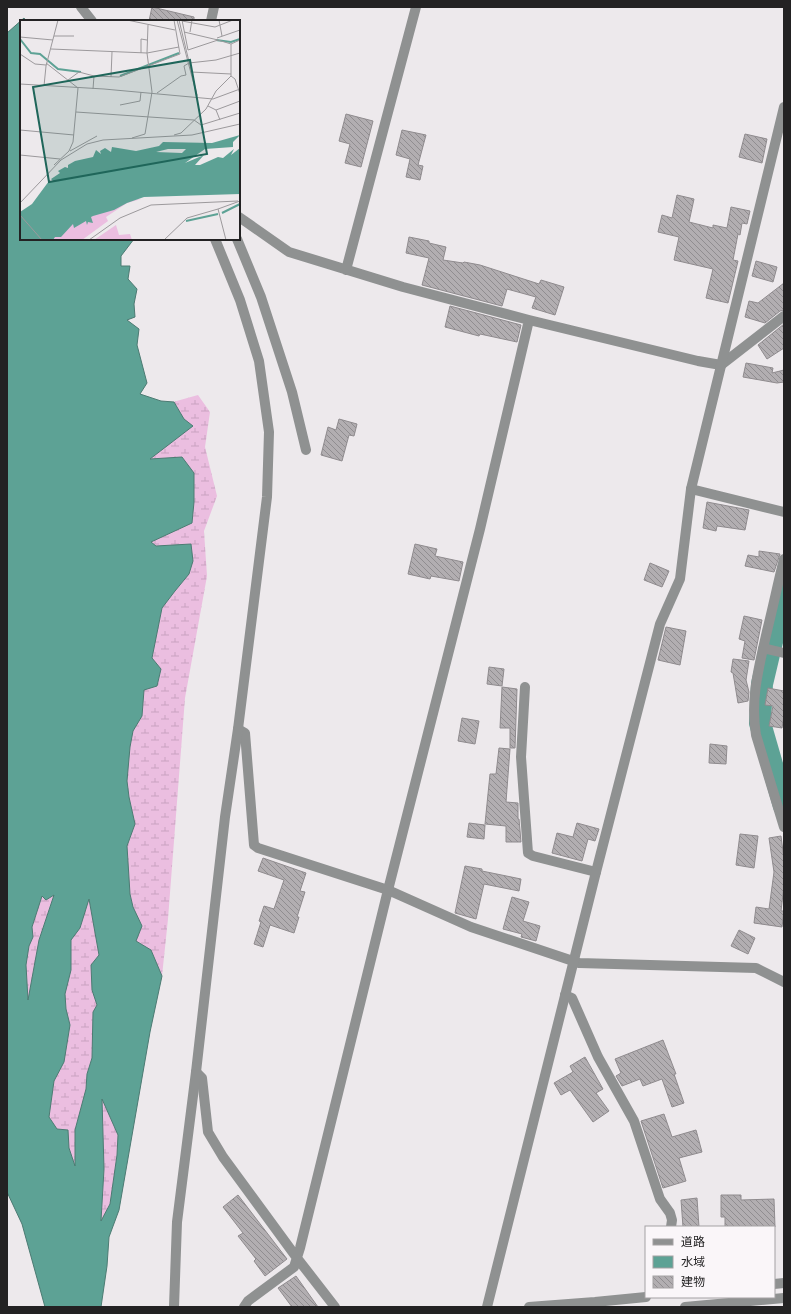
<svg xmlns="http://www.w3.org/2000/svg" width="791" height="1314" font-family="'Varela Round','Noto Sans JP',sans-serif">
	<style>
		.wetland { fill: url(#wetland-marsh) }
		.water { fill: #5da295; stroke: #4c7c73; fill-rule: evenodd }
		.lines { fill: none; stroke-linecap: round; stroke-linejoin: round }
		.river { stroke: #5da295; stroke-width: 22 }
		.building { fill: url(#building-back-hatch); stroke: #8f8b8e }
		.minor { stroke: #8f9191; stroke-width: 10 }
		.tertiary { stroke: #8f9191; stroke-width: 10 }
		.inset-river { fill: none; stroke: #5da295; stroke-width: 2 }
		.inset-road { fill: none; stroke: #9c999c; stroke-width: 1 }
		.view { fill: #1f665a; fill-opacity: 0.15; stroke: #1f665a; stroke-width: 2 }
		.inset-edge { fill: none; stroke: #232223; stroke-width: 2 }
	</style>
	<defs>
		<pattern id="wetland-marsh" width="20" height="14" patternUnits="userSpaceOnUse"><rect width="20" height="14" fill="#ebbee0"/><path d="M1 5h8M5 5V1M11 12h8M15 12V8" fill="none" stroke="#c9a3c0"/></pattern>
		<pattern id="building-back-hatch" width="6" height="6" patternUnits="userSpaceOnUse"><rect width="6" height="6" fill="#b2aeb1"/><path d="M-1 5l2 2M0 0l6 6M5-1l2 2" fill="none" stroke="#908d90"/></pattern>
	</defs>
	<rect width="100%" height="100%" fill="#ede9ec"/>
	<path class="wetland" d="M21 239H134L121 256V266H130L128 279 137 289 134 304 135 317 127 320 139 329 137 345 147 383 140 394 161 401 173 402 198 395 210 412 205 447 217 496 204 531 207 576 185 698 168 919 162 976 150 1032 119 1210 101 1222 104 1170 45 1306 22 1224 7 1192V429Z"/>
	<path class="water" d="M24 18 26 21H21V239H134L121 256V266H130L128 279 137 289 134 304 135 317 127 320 139 329 137 345 147 383 140 394 161 401 174 402 184 419 193 426 150 459 182 457 194 473V502L192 523 151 542 156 546 191 544 193 561 189 574 175 591 162 608 152 658 161 669 157 686 144 690 142 716 133 731 130 747 127 781 129 797 135 824 127 846 130 894 133 907 142 926 136 941 151 950 162 976 150 1032 119 1210 109 1237 107 1266 101 1307H45L22 1224 7 1192V33ZM54 895 39 940 28 1000 26 965 29 946 33 937 32 927 42 896 46 900ZM89 899 99 955 91 965 92 990 97 1005 93 1012 92 1058 87 1074 86 1089 75 1130V1166L69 1148 68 1130 57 1129 49 1117 54 1081 64 1062 70 1025 66 1009 65 994 71 970V940L80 928ZM102 1099 118 1135 117 1155 110 1204 101 1221 104 1169Z"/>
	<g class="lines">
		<path class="river" d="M784 591 762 684 760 723 784 806"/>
	</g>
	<path class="building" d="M152 7 194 17V21H149Z
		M346 114 373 121 361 167 345 163 350 144 339 141Z
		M402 130 426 135 418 165 423 166 420 180 406 177 410 159 396 155Z
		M745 134 767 139 762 163 739 157Z
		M677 195 694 199 689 222 713 228V225L727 228 731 207 750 211 747 224 742 223 740 235 738 234 733 260 738 261 728 303 706 298 713 269 674 260 679 237 658 232 662 215 672 218Z
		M409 237 429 241V243L446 247 443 260 463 263 464 262 480 265 539 284 541 280 564 287 555 315 532 308 536 297 507 289 502 306 422 285 429 258 406 253Z
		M756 261 777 267 773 282 752 276Z
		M784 283V310L780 311 765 323 745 317 749 301 758 303Z
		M450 306 521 325 517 342 480 334 479 336 445 327Z
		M784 324V348L767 359 758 345Z
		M746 363 773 368 772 373 784 370V382L777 383 743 377Z
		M339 419 357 424 354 436 349 435 342 461 321 455 328 427 336 430Z
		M707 502 749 510 745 530 717 526 716 531 703 528Z
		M415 544 437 549 435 556 463 562 459 581 431 576 430 579 408 574Z
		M759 551 780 554 774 572 745 566 748 555 759 557Z
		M650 563 669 571 662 587 644 580Z
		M744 616 762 620 754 660 742 658 745 641 739 639Z
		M666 627 686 631 680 665 658 660Z
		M733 659 749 661 746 680 749 692 748 701 738 703 733 673 731 672Z
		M489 667 504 669 502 686 487 684Z
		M502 687 517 689 515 748H510V728H500Z
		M768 688 784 691V716L782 728 769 726 773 706 765 705Z
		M462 718 479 721 475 744 458 741Z
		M710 744 727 746 726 764 709 763Z
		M499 748 510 749 506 802 518 803V819H519L521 842H506V826L485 824 490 774H496Z
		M469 823 485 825 484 839 467 837Z
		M577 823 599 829 595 841 588 839 582 861 552 853 557 833 573 837Z
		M740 834 758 836 754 868 736 865Z
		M781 836 784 859V886L781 911H784L782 927 754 923 756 907 769 909 774 872 769 838Z
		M263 858 306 873 300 891 305 892 297 917H299L294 933 270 925 263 947 254 944 261 922 259 921 264 906 274 909 284 880 258 871Z
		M465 866 482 869V871L521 879 519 891 484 884 476 919 455 913Z
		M512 897 529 902 523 921 540 926 536 941 521 937 522 934 503 929Z
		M739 930 755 938 748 954 731 946Z
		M663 1040 676 1074H674L684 1103 672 1107 662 1079 643 1086 640 1079 622 1086 616 1076 621 1073 615 1059Z
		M585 1057 603 1089 596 1093 609 1111 593 1122 570 1090 561 1095 554 1083 573 1072 570 1066Z
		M664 1114 672 1137 696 1130 702 1152 679 1158 686 1181 663 1188 641 1121Z
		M238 1195 287 1259 265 1276 254 1261 256 1259 238 1236 243 1233 223 1207Z
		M721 1195H741V1200L774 1199 775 1227H725V1217H721Z
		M697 1198 699 1227H683L681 1200Z
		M296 1276 318 1307H292L278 1288Z"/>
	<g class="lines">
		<path class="minor" d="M211 21 214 7
			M239 217 289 252 403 287 529 320 698 361 721 365 784 316
			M237 239 261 297 292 392 306 450
			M346 270 416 7
			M691 489 784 512
			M784 559C778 583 773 607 767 631 759 667 750 698 756 735L784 827
			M763 648 784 653
			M525 687 521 757 528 853 533 856 596 872
			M238 729 245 733 254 845 258 848 388 890 471 927 579 963 756 968 784 982
			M565 995 572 998 598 1057 634 1121 660 1199 670 1213 672 1220 671 1227
			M196 1072 202 1078 208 1132 223 1157 297 1258 335 1307
			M244 1307 248 1301 294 1267 300 1248 388 890 480 529 529 320"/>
		<path class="tertiary" d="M81 7 92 21
			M774 1284 784 1283
			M174 1307 177 1222 196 1072 225 817 238 729 267 497 269 432 259 361 240 300 215 239
			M487 1307 596 872 660 624 680 579 691 489 784 107
			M529 1307 595 1302 646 1297
			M685 1307 784 1298"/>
	</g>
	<g transform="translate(20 20)">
		<rect width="220" height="220" fill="#ede9ec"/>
		<path d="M121 179 107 183 86 197 88 201 62 220H27L34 212 104 180ZM96 205 99 215 110 214 112 220H74Z" fill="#ebbee0"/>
		<path d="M220 115 213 122V127L185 129 165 143 184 135 175 145H180L198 137 203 138 214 129 211 135 220 128V174L124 177 107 183 94 190 73 196 71 197 73 203 68 202 67 205 66 201 54 208 53 204 41 217H35L33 220H0V192L12 184 29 161H33L31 159 40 153 38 151 45 147 48 148V145L55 141 73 137 76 130 81 134 80 131 85 128 91 132 92 127 116 131 139 126 143 122 192 123ZM148 129H166L162 133 136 132Z" fill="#5da295" fill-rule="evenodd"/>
		<path class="inset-river" d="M0 19 11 33 20 34 38 49 61 52M196 20 211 22 220 19M100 56 159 33M202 193 220 184M166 201 198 194"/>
		<path class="inset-road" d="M107 0 155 10M157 0 177 76M159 0 177 75M162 0 168 30 198 20 211 24M199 0 202 16M162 1 195 7 213 0M164 12 198 20M170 12 172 0M34 16H54M0 17 33 20M197 18 220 10M31 29 127 33 159 27M121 33V19L127 20M0 34 15 44 26 45M26 43 58 68 53 122 49 131 34 145M171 52 211 54M211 56 215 59 220 74M91 57 92 32M48 60 59 52 74 56 99 57 160 34 154 0M0 64 84 69 193 79 220 69M24 66 26 46 38 0M73 69 74 56M137 73 161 56 166 55 164 46 169 43 196 40 220 33M100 85 120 81 121 72M188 86 196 90 200 100M196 90 220 81M56 92 174 100 181 105 220 93M0 110 54 115M154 115 161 113 186 89 196 71 211 56V24L220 20M112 118 125 114 132 72 127 33 128 5M50 131 77 116M0 135 40 139M0 183 41 140 67 124 83 120 172 115 220 104M0 195 22 220M69 220 100 198 131 185 218 181M144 220 167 198 198 189M206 220 198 189 220 181"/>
		<path class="view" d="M170 40 187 134 29 162 13 67Z"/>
		<rect width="220" height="220" class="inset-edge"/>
	</g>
	<rect width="791" height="1314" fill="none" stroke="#232223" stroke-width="16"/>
	<rect x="645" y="1226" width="130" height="72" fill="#faf6f9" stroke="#a4a1a3"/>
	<rect x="653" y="1239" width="20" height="6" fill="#8f9191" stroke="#a4a1a3"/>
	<text x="681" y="1246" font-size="12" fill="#232223">道路</text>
	<rect x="653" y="1256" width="20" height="12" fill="#5da295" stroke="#a4a1a3"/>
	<text x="681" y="1266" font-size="12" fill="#232223">水域</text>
	<rect x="653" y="1276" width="20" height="12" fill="url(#building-back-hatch)" stroke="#a4a1a3"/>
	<text x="681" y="1286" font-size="12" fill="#232223">建物</text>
</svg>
